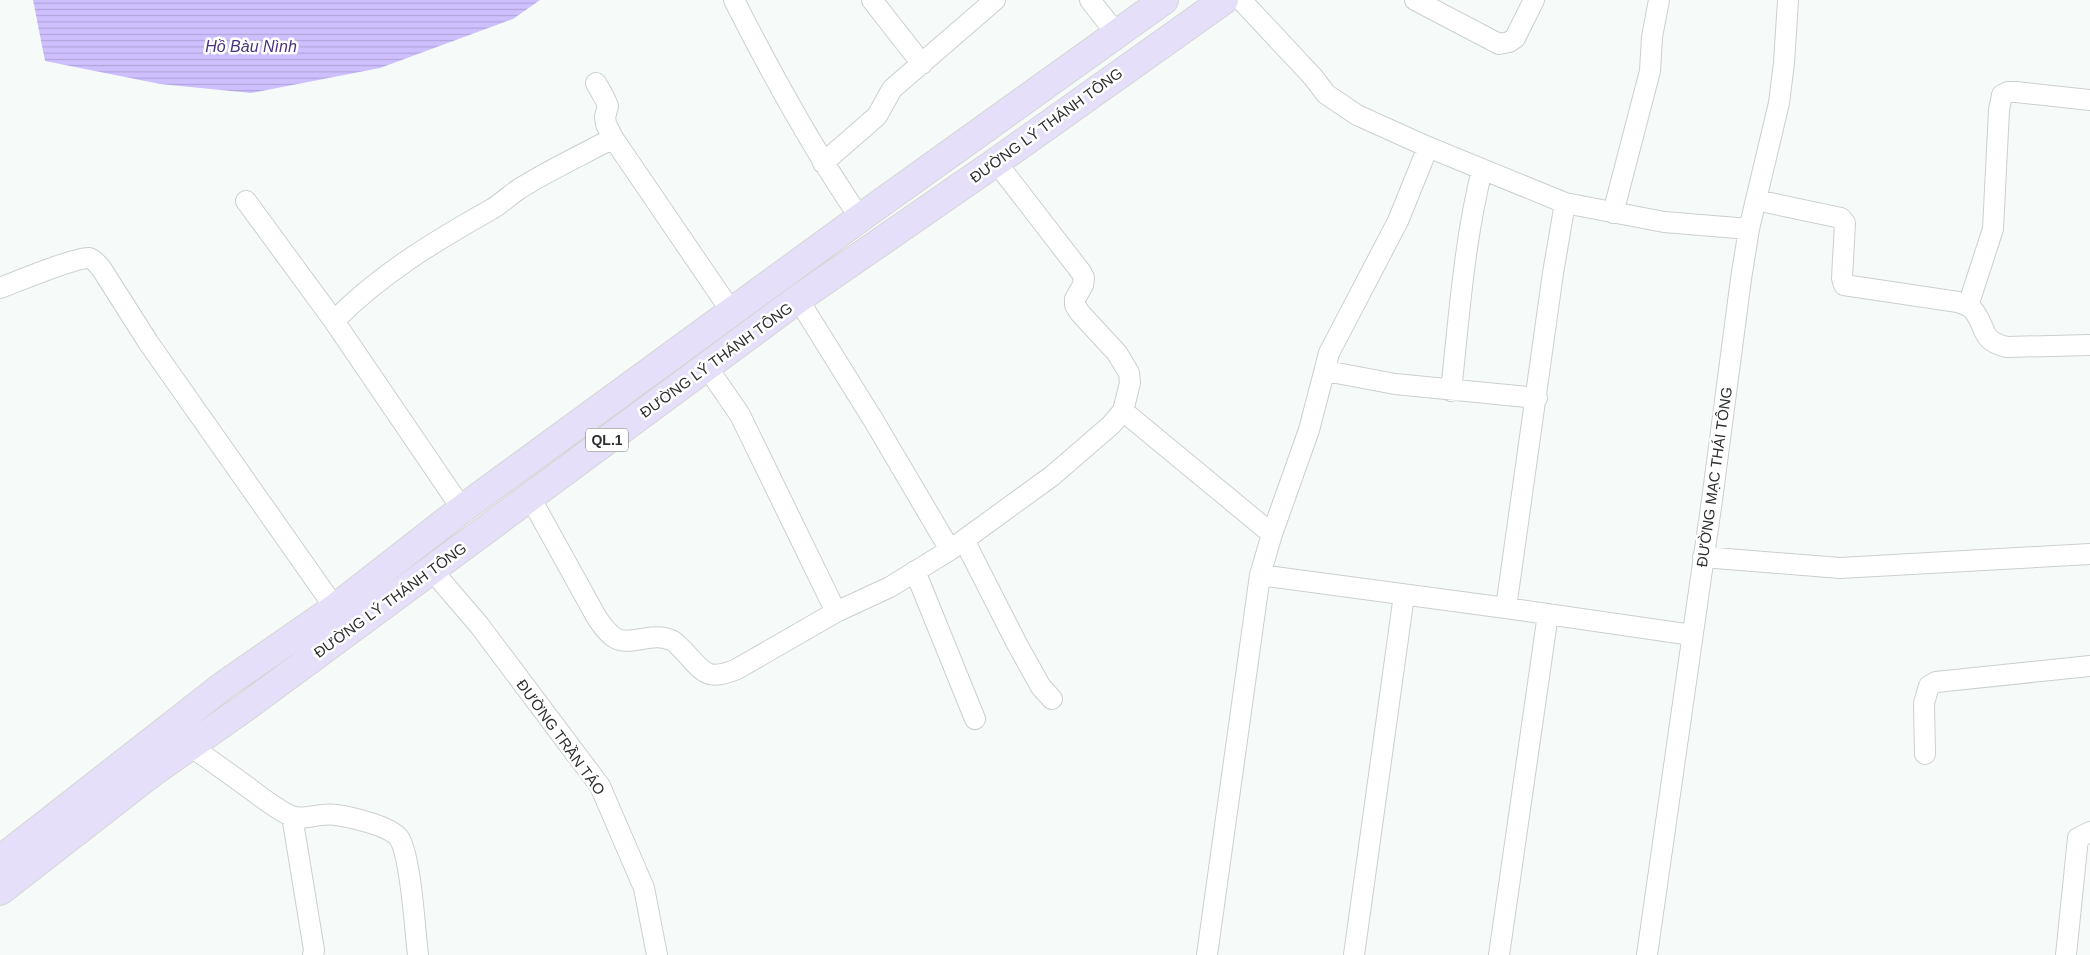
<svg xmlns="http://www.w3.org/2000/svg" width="2090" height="955" font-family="Arial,sans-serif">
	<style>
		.water { fill: url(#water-rules) }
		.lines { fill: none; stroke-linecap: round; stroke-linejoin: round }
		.street-casing { stroke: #cbd0ce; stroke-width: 22 }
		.primary-casing { stroke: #d5d6d5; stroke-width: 30 }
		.street { stroke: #fff; stroke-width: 20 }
		.primary { stroke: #e5dffa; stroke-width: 28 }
		.labels { text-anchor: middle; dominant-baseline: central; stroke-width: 5; stroke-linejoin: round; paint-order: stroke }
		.shield { fill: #fff; stroke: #6d6e6d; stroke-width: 1 }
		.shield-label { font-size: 14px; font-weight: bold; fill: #2e302f }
		.street-label { font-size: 15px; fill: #2e302f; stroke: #fff }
		.water-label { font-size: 16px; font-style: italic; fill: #4b347d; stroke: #fff }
	</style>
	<defs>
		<pattern id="water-rules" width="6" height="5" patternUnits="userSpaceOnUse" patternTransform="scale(1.25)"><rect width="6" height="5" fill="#cec0ff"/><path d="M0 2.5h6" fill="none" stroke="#b1a5db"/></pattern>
	</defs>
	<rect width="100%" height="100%" fill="#f6fbf9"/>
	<path class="water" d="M33 0H540L513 19 380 68 251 93 160 84 45 61Z"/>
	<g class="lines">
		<g class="street-casing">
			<path id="street" d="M734 0C772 75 812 148 860 218
				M872 0 922 64
				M1090 0 1108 23
				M1241 0 1313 77 1326 94 1357 115 1428 147 1565 203 1664 222 1749 229
				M1415 0 1499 44 1509 42 1515 38 1534 0
				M596 83 605 99 608 106 605 117 606 124 613 138 731 311
				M823 163 877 116 892 89 995 0
				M1756 200 1841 218 1845 223 1842 278 1844 285 1958 302C1963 304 1969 305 1973 310 1987 326 1979 341 2007 347L2090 345
				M246 201 334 321 462 509
				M1613 213 1650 71 1652 37 1659 0
				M0 288C16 282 76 257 89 258 94 259 97 264 101 268L148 342 335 608
				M798 299 874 421 950 550
				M1968 306 1993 229 1999 110 2002 95 2008 92H2016L2090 100
				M334 321C380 274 435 241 492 209 502 203 510 195 519 189 549 170 582 155 613 138
				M707 367 740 415 836 612
				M1326 371 1395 384 1537 398
				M1451 391C1459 318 1464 242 1482 170
				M1123 411 1272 534
				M530 497 597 618C602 625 607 633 615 638 630 647 652 631 671 640 676 642 679 647 683 650 703 672 707 682 737 669L836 612 890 587 950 550 1052 476 1111 425 1123 411 1130 383 1129 373 1117 353 1080 313 1075 305V299L1083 285 1084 278 1081 272 996 162
				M964 540 1017 644 1041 687 1052 699
				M1703 557 1840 568 2090 554
				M431 569 479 625 600 786 644 888 657 955
				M915 571 975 719
				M1260 575 1506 608 1692 635
				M1506 608 1553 273 1565 203
				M190 746C210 760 230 774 249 788 262 798 276 809 291 816 303 821 321 812 336 815 351 817 390 826 399 838 411 856 415 931 418 955
				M1925 754 1924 703 1929 686 1936 682 2090 666
				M292 816 314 950 313 955
				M1207 955 1260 575 1272 534 1309 430 1329 353 1398 221 1428 147
				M1354 955 1404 595
				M1499 955 1548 614
				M1647 955 1712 500 1741 279 1749 229 1779 103 1784 63 1788 0
				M2066 955 2078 838 2090 832"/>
		</g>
		<g class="primary-casing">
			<path id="primary" d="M0 860 224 685 335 608 462 509 860 218 1164 0
				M0 891 153 772 247 706 798 299 996 162 1224 0"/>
		</g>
		<use href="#street" class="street"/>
		<use href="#primary" class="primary"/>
	</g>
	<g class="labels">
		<rect class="shield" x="586" y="428.5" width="42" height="23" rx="4"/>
		<g class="shield-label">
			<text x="607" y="440">QL.1</text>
		</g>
		<g class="street-label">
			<text transform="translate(1046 125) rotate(-36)">ĐƯỜNG LÝ THÁNH TÔNG</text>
			<text transform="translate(716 360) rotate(-36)">ĐƯỜNG LÝ THÁNH TÔNG</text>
			<text transform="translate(1714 477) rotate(-82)">ĐƯỜNG MẠC THÁI TÔNG</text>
			<text transform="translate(390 600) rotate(-36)">ĐƯỜNG LÝ THÁNH TÔNG</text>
			<text transform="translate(561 737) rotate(54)">ĐƯỜNG TRẦN TÁO</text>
		</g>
		<g class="water-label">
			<text x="251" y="46">Hồ Bàu Nình</text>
		</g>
	</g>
</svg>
